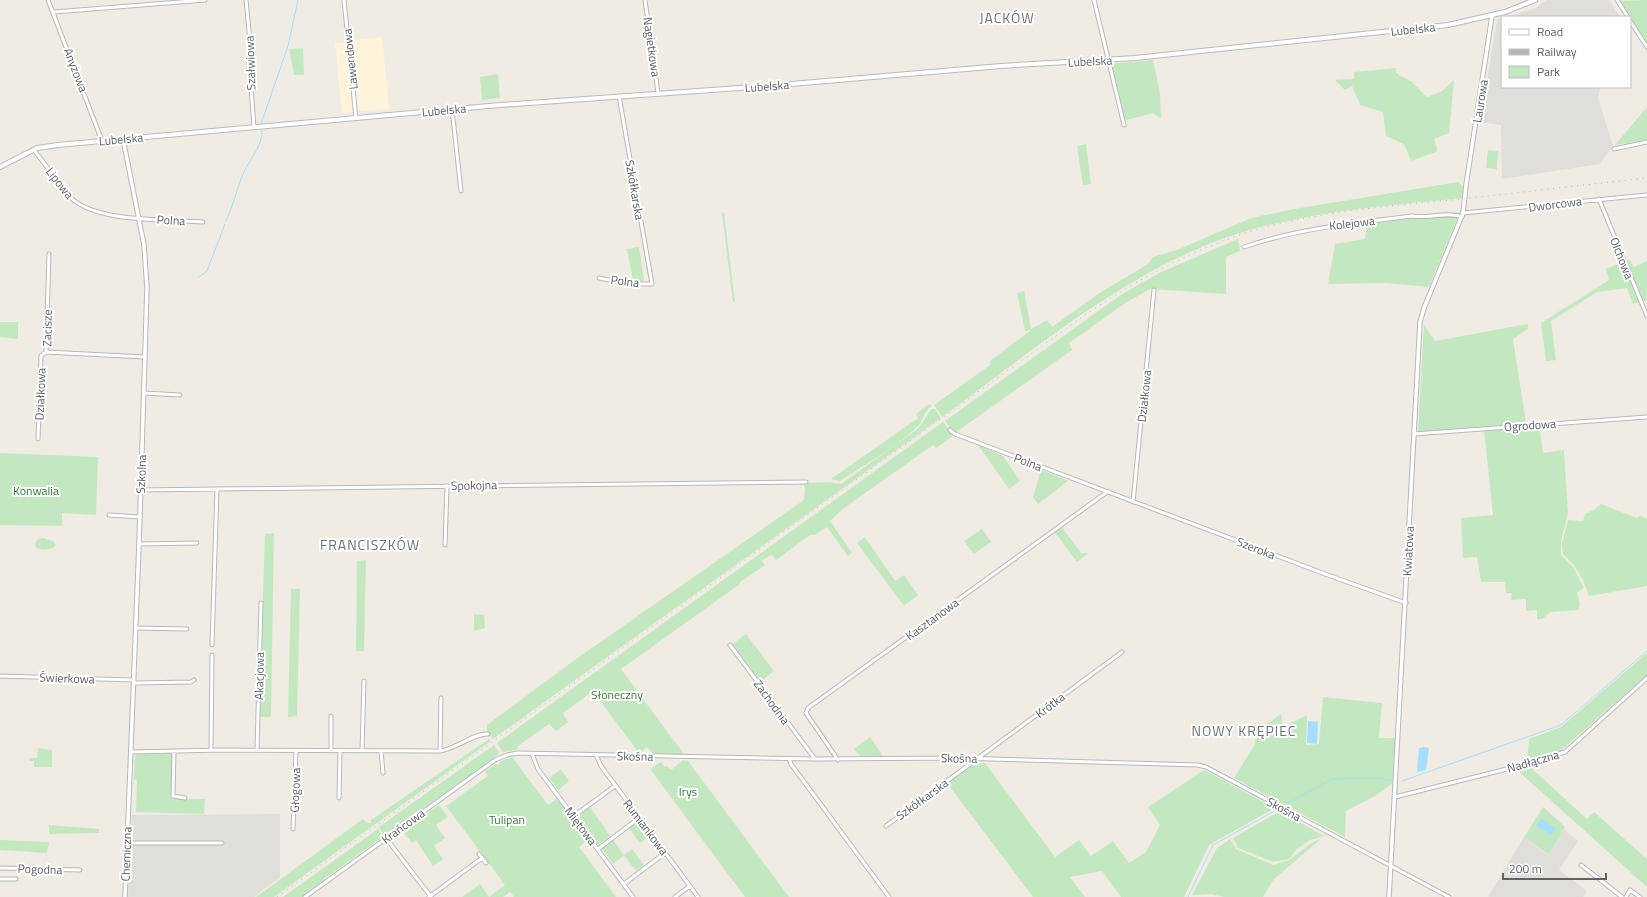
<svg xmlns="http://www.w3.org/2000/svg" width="1647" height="897" font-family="'Titillium Web',sans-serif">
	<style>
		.commercial { fill: #fff4da }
		.industrial { fill: #e0ded9 }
		.green { fill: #c3e8c0 }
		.water { fill: #a5deff }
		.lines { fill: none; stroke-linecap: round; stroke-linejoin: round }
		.stream { stroke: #a5deff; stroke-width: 1 }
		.minor-casing { stroke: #b5b8bc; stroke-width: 5 }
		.tertiary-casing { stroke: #b5b8bc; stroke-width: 5.5 }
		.secondary-casing { stroke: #b6babf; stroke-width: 6 }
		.minor { stroke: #fff; stroke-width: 3 }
		.tertiary { stroke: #fff; stroke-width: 3.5 }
		.secondary { stroke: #fff; stroke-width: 4 }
		.rail { stroke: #b4b5b6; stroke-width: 1; stroke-dasharray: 1 5; stroke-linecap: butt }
		.labels { text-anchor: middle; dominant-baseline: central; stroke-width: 4; stroke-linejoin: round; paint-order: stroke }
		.street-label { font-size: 12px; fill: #5c6166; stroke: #fff }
		.park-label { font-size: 12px; fill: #328230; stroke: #fff }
		.quarter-label { font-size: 14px; letter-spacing: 1px; fill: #6d7378; stroke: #fff }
	</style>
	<rect width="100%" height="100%" fill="#f0ece4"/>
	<path class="commercial" d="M382 37 389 109 357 111 350 40Z
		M347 42 354 112 342 113 335 43Z"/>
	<path class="industrial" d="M1546 0H1609L1620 17H1506L1536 8Z
		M1502 18V87H1601L1598 97 1613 146 1600 164 1502 179 1501 125 1480 122 1497 20Z
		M280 814V877L254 897H128L132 815Z
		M1564 829 1578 841 1559 870 1587 891 1583 897H1488L1524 837 1549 856Z"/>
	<path class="green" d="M1647 0V44L1619 1Z
		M303 48 304 75H294L289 49Z
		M1153 60 1160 93 1161 119 1153 113 1122 121 1111 64Z
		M1396 68V73L1412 82 1427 97 1442 91 1454 80 1449 133 1434 139 1437 149 1436 152 1411 161 1404 144 1386 136 1383 112 1360 105 1352 86 1345 90 1335 80 1354 79V72Z
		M498 74 500 98 482 100 480 77Z
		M1647 107V140L1615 145Z
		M1086 144 1091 184 1083 185 1077 146Z
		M1488 150 1498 151 1497 169 1486 168Z
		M1458 182 1464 187 1463 198C1394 205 1324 210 1257 228 1140 259 1038 347 942 417L934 405 990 365V361L1031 330 1025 331 1017 293 1024 291 1031 329 1047 320 1052 327 1101 292 1148 264 1153 257 1177 250 1251 218 1294 209Z
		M724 212 735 302H733L722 213Z
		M1460 212 1429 287 1386 283 1328 284 1335 244 1365 239 1367 224Z
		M1238 239 1240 251 1226 257V294L1150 289 1124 304 1069 343 1072 350 955 433 945 421 1122 294 1161 272Z
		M639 247 644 281H633L627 249Z
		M1629 259 1634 267 1647 261V300L1633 304 1627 288 1597 292 1551 321 1556 360 1546 361 1541 323 1606 282 1609 279 1606 269Z
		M0 322H18V339L0 337Z
		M1528 324V329L1513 339 1526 423 1418 432 1424 325 1435 341Z
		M929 404 932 406C925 410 923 420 918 426 898 446 864 465 840 481L831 479 918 418 916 414Z
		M931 409H935L941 418 493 739 487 731V725L576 659 804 500 805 483 829 482 841 484 915 431 920 426Z
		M943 422 954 435 936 448 933 445 844 508 830 521 852 553 848 556 827 527 815 535H810L776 560 772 554 762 561 765 565 740 582V584L621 669 684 754H653L647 747 639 753 593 691 563 713 568 722 556 731 549 724 518 746 517 750 503 752 497 743Z
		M1534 426 1540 431 1543 453 1564 450 1568 513 1561 541V555L1573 567 1584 588 1577 593 1580 604 1578 610 1551 612 1542 619H1537V610L1526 611V599L1511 600 1512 593H1506L1505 582H1481L1477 557 1463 558 1461 518 1493 515 1484 430Z
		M978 445 1003 456 1020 481 1009 489Z
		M0 453 98 457 96 515 62 513V526L0 525Z
		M1041 470 1068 481 1038 504 1033 497Z
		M1601 504 1637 518 1640 515 1647 519V586L1589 596 1583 580 1574 565 1563 554 1562 543 1568 520 1583 521 1585 514 1594 510Z
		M1061 526 1081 553H1089L1077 562 1054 531Z
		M982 529 991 542 974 554 964 541Z
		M274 533 271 717H259L265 534Z
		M865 537 895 581 904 575 918 595 904 606 857 543Z
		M43 538 53 541 56 545C51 551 43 550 36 548L35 543 38 539Z
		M366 560 364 651H356L357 561Z
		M291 589H300L297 716 288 717Z
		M474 614 484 615 485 628 474 631Z
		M746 634 774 671 760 682 731 645Z
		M1647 653V675L1559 752 1527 762 1529 739 1561 727Z
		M1323 697 1382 703 1379 738H1396L1393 783 1375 796 1346 811 1345 837 1234 778 1254 746 1258 730 1281 714 1283 727 1307 715 1306 745 1319 744Z
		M870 737 883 756H860L854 749Z
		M489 739 491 741 274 897H256L363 819 367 823H371V820Z
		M494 745 499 752 498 755 384 836 379 827Z
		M38 748 52 750V767H34V761H29L30 758H37Z
		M172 753V799H205L204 814 136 812 137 780 134 779 135 754Z
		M512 757 548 805 558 798 588 840 579 847 616 897H514L510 892 503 897H462L480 884 489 897 505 885 446 806 488 776 485 771 496 764 498 765 500 764 499 762Z
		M683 760 688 761 789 897H745L650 769 661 762 665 767 667 766 671 770Z
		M975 763H985L1055 857 1079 840 1091 856 1113 841 1129 863 1146 852 1160 825 1148 807 1204 770 1275 808 1209 845 1184 897H1121L1102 871 1070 877 1085 897H1033L947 783Z
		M1528 765 1587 819 1594 812 1647 859V887L1516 769Z
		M561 769 569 781 558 790 549 778Z
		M439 805 448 817 436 825 445 838 434 846 443 859 433 866 416 840 412 843 402 830Z
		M590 807 610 836 598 845 577 817Z
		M1543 807 1565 827 1549 855 1524 837Z
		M1280 811 1324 836 1310 840 1297 849 1289 859 1273 862 1238 848 1233 838Z
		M636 823H640L649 837 640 843 629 828Z
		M49 825 99 829V833L49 834Z
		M378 829 383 837 324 879 325 881 302 897H283Z
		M1230 839 1236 849 1273 865 1289 860 1313 842 1321 839 1274 879 1263 897H1224L1211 894 1192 895 1217 848Z
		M0 840 49 842 47 853 0 850Z
		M613 840 624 855 632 849 644 865 636 871 624 855 613 864 602 849Z"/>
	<path class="water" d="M1308 721 1318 722 1317 744 1307 743Z
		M1425 747 1429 748 1426 770 1417 772 1419 748Z
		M1542 818 1556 829 1551 835 1536 826Z"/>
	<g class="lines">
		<path class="stream" d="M261 124 288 46 298 0
			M226 221C233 206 237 189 243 174 249 160 263 146 262 130
			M199 277 207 271 225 224
			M1402 781 1561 725 1647 651
			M1283 806 1332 779 1379 778 1390 781
			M1188 897 1213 845 1278 809"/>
		<g class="minor-casing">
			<path id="minor" d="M48 0 102 141
				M246 0 251 51 249 61 254 127
				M344 0 356 118
				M645 0 658 93
				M1094 0 1124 125
				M1617 0 1628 17
				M54 12 205 0
				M1630 21 1647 47
				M452 109 461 191
				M1614 149 1647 142
				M34 150 71 198C98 223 167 219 203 222
				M1599 199 1647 316
				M1463 213 1647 195
				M1244 247C1299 228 1355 223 1412 216 1427 219 1449 211 1462 217
				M49 254 46 352 145 357
				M599 278 630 284H652L619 96
				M144 393 180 395
				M950 430 955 434 1325 574 1406 603
				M1414 434 1647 417
				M38 439 41 356 46 352
				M141 490 806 482
				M1133 502 1154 290
				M109 515 140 517
				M139 544 197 543
				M445 545 447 486
				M136 628 187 629
				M212 645 217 489
				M730 645 815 759
				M0 676 134 680
				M134 683 191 682 194 680
				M211 750 212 655
				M257 750 261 603
				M174 751 173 796 185 798
				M331 751V716
				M362 751 364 681
				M381 751 383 773
				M440 751 441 698
				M131 752 222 750 440 751C456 749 474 733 488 734
				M532 754 538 769 633 897
				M596 755 601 766 698 897
				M789 759 791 764 889 897
				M838 760 806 713 808 708 1107 492
				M1395 797 1519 766 1565 752 1647 678
				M339 798 340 751
				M574 816 615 786
				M886 826 1122 652
				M293 829 296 751
				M386 838 431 897
				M127 843H222
				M598 849 639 818
				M479 854 486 863
				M1581 865 1622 897
				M0 868 80 870
				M0 879H16
				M624 884 665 853
				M305 897 495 760 507 755 518 753 815 759 958 758 1198 765 1206 767 1449 897
				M429 897 482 858
				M675 897 690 886
				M1626 897 1630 890 1640 897"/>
		</g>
		<g class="tertiary-casing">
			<path id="tertiary" d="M123 139 144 245 147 288 139 544 125 897
				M1389 897 1420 322 1424 308 1463 213 1466 185 1492 16"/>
		</g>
		<g class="secondary-casing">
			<path id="secondary" d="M0 167 37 148 58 145 500 105 768 86 1001 66 1135 58 1448 25 1505 12 1535 0"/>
		</g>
		<use href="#minor" class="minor"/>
		<use href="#tertiary" class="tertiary"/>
		<use href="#secondary" class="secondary"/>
		<path class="rail" d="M277 897 1082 317C1139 278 1199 245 1266 227 1327 211 1389 206 1452 200 1517 193 1582 185 1647 178"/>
	</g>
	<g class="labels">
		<g class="street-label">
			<text transform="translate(1413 29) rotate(-6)">Lubelska</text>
			<text transform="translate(652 47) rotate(82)">Nagietkowa</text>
			<text transform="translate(350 59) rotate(-96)">Lawendowa</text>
			<text transform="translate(1090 61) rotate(-3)">Lubelska</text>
			<text transform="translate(250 63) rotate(-92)">Szałwiowa</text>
			<text transform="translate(76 70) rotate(69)">Anyżowa</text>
			<text transform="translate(767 86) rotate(-4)">Lubelska</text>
			<text transform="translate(1480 101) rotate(-81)">Laurowa</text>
			<text transform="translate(444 110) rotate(-5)">Lubelska</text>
			<text transform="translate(121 139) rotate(-5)">Lubelska</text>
			<text transform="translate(60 183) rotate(51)">Lipowa</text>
			<text transform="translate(635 190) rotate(80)">Szkółkarska</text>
			<text transform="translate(1555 204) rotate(-7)">Dworcowa</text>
			<text transform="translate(171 220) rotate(3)">Polna</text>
			<text transform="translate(1352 223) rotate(-7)">Kolejowa</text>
			<text transform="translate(1622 258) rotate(68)">Olchowa</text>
			<text transform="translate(625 281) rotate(7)">Polna</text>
			<text transform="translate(47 328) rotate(-89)">Zacisze</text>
			<text transform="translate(40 394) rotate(-88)">Działkowa</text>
			<text transform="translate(1144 396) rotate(-84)">Działkowa</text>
			<text transform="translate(1530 425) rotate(-4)">Ogrodowa</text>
			<text transform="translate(1028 462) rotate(21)">Polna</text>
			<text transform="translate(141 474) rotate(-88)">Szkolna</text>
			<text transform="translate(474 485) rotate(-1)">Spokojna</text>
			<text transform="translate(1256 548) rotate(21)">Szeroka</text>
			<text transform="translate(1408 551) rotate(-87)">Kwiatowa</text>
			<text transform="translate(932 619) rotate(-36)">Kasztanowa</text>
			<text transform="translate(259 676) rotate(-89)">Akacjowa</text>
			<text transform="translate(67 678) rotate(2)">Świerkowa</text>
			<text transform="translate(772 702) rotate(54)">Zachodnia</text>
			<text transform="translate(1050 705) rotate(-37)">Krótka</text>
			<text transform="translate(635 756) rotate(1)">Skośna</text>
			<text transform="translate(959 758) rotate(1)">Skośna</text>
			<text transform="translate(1533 761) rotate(-16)">Nadłączna</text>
			<text transform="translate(295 790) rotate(-88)">Głogowa</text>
			<text transform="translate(922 799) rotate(-36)">Szkółkarska</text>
			<text transform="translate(1284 809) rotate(28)">Skośna</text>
			<text transform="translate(403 826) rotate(-36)">Krańcowa</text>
			<text transform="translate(581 826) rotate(53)">Miętowa</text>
			<text transform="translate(646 827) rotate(53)">Rumiankowa</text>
			<text transform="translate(126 854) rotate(-88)">Chemiczna</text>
			<text transform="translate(40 869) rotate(2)">Pogodna</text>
		</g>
		<g class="park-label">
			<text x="36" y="490">Konwalia</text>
			<text x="617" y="694">Słoneczny</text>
			<text x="688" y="791">Irys</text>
			<text x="507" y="819">Tulipan</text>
		</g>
		<g class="quarter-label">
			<text x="1007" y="17">JACKÓW</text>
			<text x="370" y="544">FRANCISZKÓW</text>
			<text x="1244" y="730">NOWY KRĘPIEC</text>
		</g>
	</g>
	<rect x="1501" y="16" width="130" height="72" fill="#ffffff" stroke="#bec0c2"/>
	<rect x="1509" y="29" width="20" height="6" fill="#ffffff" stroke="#bec0c2"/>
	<text x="1537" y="36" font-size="12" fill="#5c6166">Road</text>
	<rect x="1509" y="49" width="20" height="6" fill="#b4b5b6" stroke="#bec0c2"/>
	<text x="1537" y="56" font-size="12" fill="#5c6166">Railway</text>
	<rect x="1509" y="66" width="20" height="12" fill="#c3e8c0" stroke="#bec0c2"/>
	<text x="1537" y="76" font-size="12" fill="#5c6166">Park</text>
	<path d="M1503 873v6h103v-6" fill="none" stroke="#5c6166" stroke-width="2"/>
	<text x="1509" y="873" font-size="12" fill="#5c6166" stroke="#ffffff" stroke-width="3" paint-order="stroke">200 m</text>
</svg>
